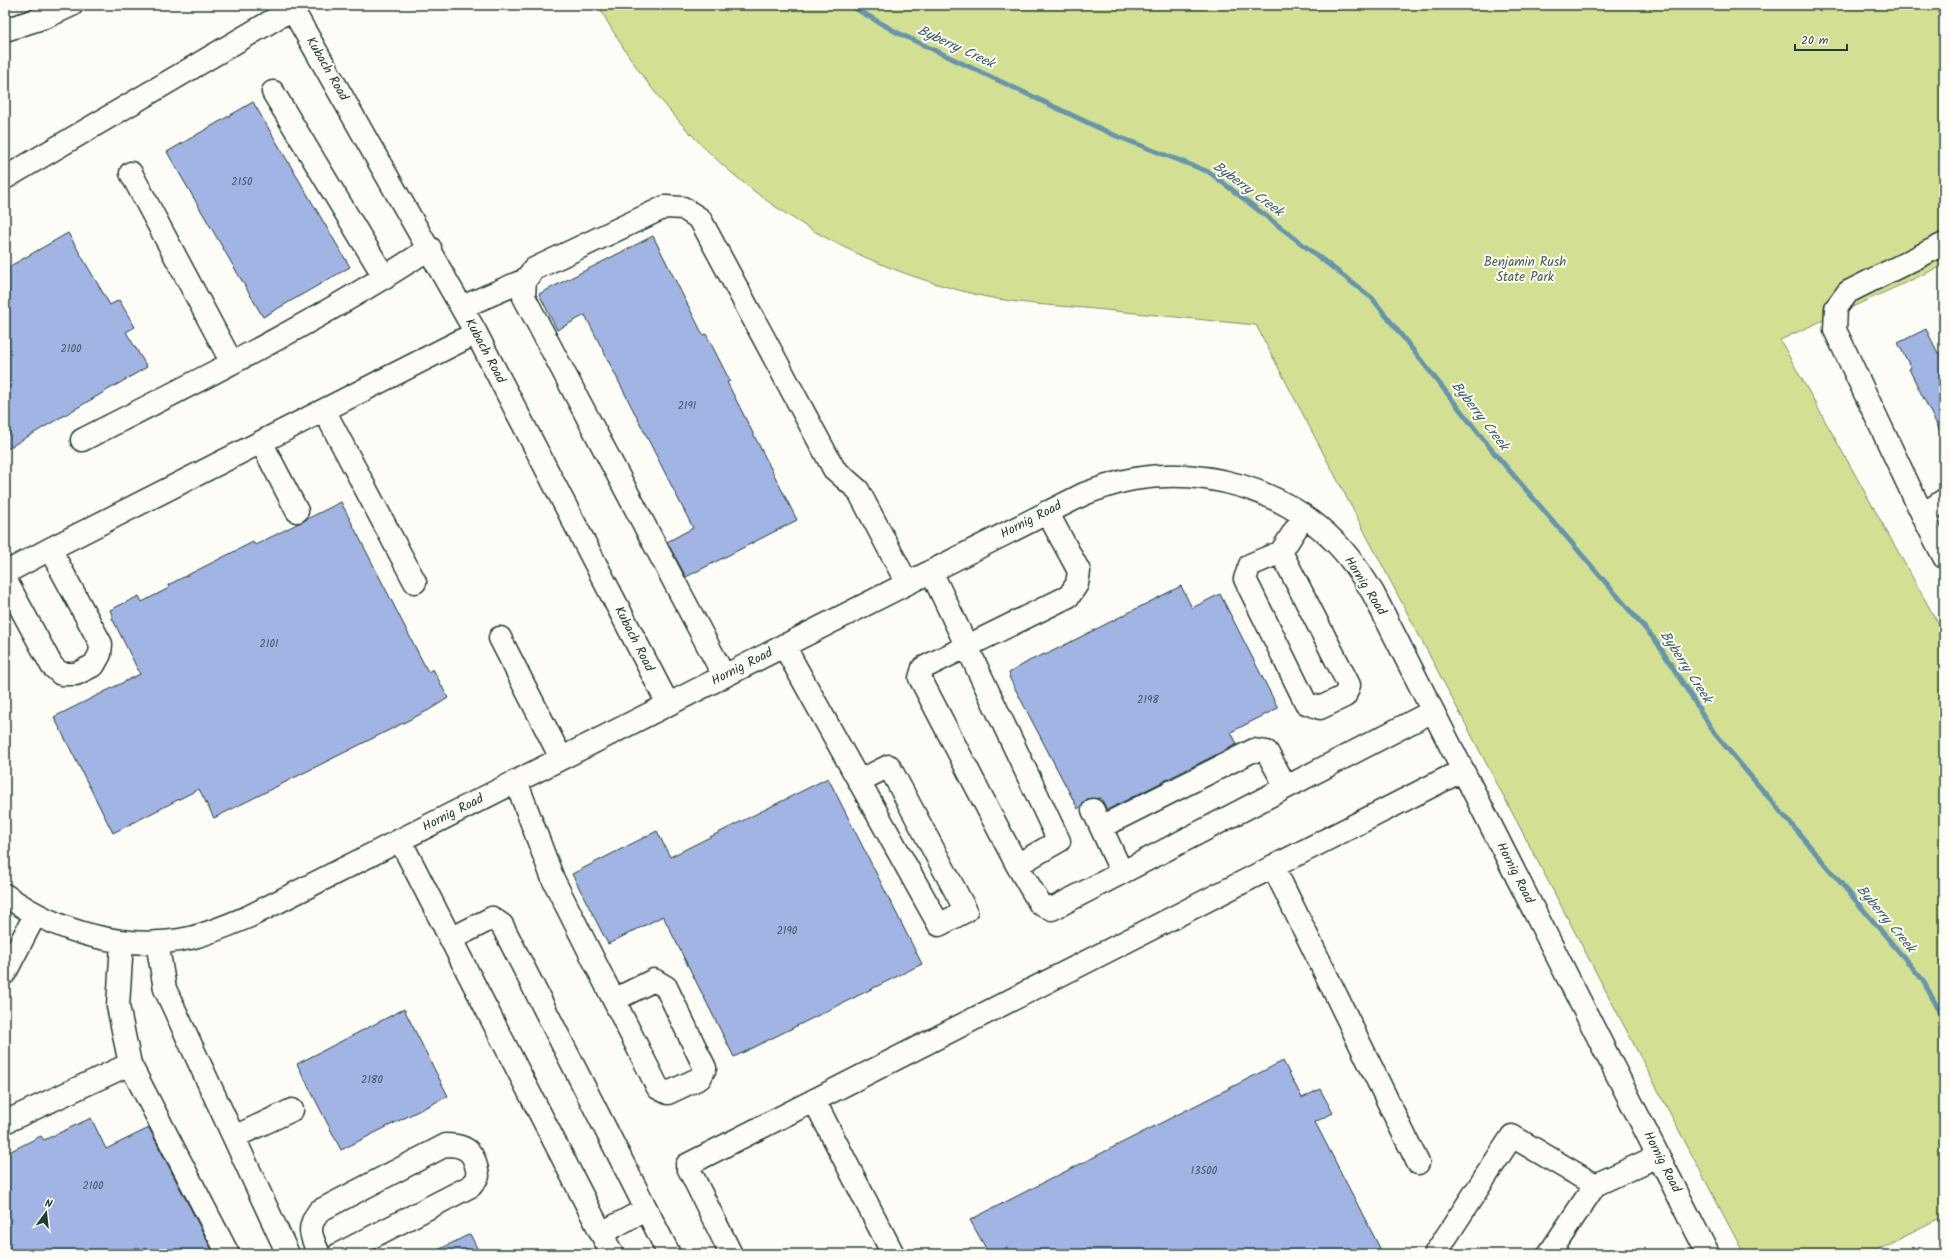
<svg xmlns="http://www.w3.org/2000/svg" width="1949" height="1259" font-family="Kalam,sans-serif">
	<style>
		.green { fill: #d3e094; stroke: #798e64 }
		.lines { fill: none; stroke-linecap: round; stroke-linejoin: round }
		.stream { stroke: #6895aa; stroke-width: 5 }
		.building { fill: #a2b4e3; stroke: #1f3d34 }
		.minor-casing { stroke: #1f3d34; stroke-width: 25 }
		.minor { stroke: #fdfcf7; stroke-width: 22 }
		.labels { text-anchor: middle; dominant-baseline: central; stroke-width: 4; stroke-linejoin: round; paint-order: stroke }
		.number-label { font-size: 11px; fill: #405b60 }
		.street-label { font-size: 13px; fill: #1f3d34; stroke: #fdfcf7 }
		.park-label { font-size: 13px; fill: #435e47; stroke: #fdfcf7 }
		.water-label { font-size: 14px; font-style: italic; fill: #3e6265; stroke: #fdfcf7 }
	</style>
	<rect width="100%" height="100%" fill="#fdfcf7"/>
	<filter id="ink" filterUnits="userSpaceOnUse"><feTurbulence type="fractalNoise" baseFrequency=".025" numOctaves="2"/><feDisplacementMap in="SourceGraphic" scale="8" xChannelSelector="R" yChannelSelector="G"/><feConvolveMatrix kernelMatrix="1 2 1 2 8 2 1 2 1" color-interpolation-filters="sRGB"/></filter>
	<g filter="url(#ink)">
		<path class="green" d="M598 5H1944V265L1780 340 1944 634V1216L1867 1254H1744L1256 325C1199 319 1142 314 1085 308 1047 305 1008 303 970 293 804 252 679 154 598 5Z"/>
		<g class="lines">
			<path class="stream" d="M849 5 898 33 1114 135 1209 172 1372 298 1491 449 1656 641 1715 734 1922 979 1944 1019"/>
		</g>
		<path class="building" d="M253 102 350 267 263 317 167 152Z
			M68 233 110 305 119 300 135 327 126 332 147 367 5 450V269Z
			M653 236 703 335 706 334 730 381 727 382 797 520 686 577 667 542 693 528 585 315 557 330 539 294Z
			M1926 329 1938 353H1940L1944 361V439L1909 369 1911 368 1898 343Z
			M341 502 428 672 433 669 448 698 429 710 214 818 199 789 113 833 54 717 140 674 112 618 113 617 110 610 139 596 142 602 169 588 168 585 253 542 255 545Z
			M1181 586 1192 608 1220 594 1278 708 1231 732 1237 744 1107 810 1101 798 1087 799 1078 809 1009 677 1010 676 1009 673 1029 661 1044 654 1045 655Z
			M828 778 922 964 734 1057 663 916 608 944 572 874 657 831 670 857Z
			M404 1009 448 1096 341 1150 297 1064Z
			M1283 1061 1302 1098 1320 1089 1333 1113 1315 1122 1383 1254H989L970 1220Z
			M91 1118 106 1149 149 1128 214 1254H5V1154L41 1136 44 1140Z
			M470 1234 480 1254H430Z"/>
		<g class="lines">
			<g class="minor-casing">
				<path id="minor" d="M290 5 476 333 668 704
					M5 30 48 16 72 5
					M273 92 385 278
					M131 173 232 363
					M5 178 292 9
					M462 307 525 280
					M324 410 415 582
					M82 440C200 380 319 321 430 248
					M261 442 297 511
					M1944 500 1931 509 1926 522 1944 557
					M1926 522 1835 330 1836 308 1848 292 1944 244
					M1281 552 1250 565 1245 579 1306 703 1320 708 1345 696 1349 685 1281 552 1304 516
					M931 571 1059 841 1017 865 1040 904 1052 909 1433 711
					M5 573 50 549 476 333
					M5 579 52 666 61 674H76L94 665 100 654 101 644 50 549
					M500 638 561 758
					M784 645 794 664 939 925 966 911 889 766 859 781
					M724 676 524 297 525 280 534 269 665 207 683 208 700 219 834 469 858 490 907 583
					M516 781 553 879 658 1088 668 1093 700 1078 705 1068 666 987 654 980 614 1000
					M1093 810 1122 873
					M1101 827 1254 750 1267 752 1286 787
					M400 840 612 1254
					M1017 865 920 678 923 668 1069 596 1077 584 1079 571 1047 512
					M1273 866 1418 1163
					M5 895C59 933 125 952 190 938 210 933 231 924 250 916L1084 494C1100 488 1117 482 1134 479 1206 467 1283 489 1335 542 1350 557 1362 575 1373 593L1708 1254
					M451 939 492 918 502 925 669 1254
					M122 942 118 1006 130 1064 228 1254
					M157 942 165 989 288 1254
					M5 973 35 915
					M814 1100 893 1254
					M5 1122 130 1064
					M234 1137 292 1110
					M602 1233 646 1209
					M319 1254C311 1236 306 1228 319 1211L446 1145C469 1145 475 1154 478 1176L471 1186 339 1254
					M731 1254 687 1165 1463 770
					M1435 1254 1512 1136 1595 1185
					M1549 1254 1595 1185 1658 1156"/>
			</g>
			<use href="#minor" class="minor"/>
		</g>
	</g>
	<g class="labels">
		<g class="number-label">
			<text x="242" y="182">2150</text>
			<text x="71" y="349">2100</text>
			<text x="687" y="406">2191</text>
			<text x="269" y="644">2101</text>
			<text x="1148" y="700">2198</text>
			<text x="787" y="931">2190</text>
			<text x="372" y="1080">2180</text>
			<text x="1204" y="1171">13500</text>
			<text x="93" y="1186">2100</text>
		</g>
		<g class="street-label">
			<text transform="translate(327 69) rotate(60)">Kubach Road</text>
			<text transform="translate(485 351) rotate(62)">Kubach Road</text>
			<text transform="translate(1031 520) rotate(-27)">Hornig Road</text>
			<text transform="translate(1365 586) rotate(58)">Hornig Road</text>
			<text transform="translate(634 639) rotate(63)">Kubach Road</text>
			<text transform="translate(742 667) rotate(-27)">Hornig Road</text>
			<text transform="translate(453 813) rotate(-27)">Hornig Road</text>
			<text transform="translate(1515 873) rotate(63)">Hornig Road</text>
			<text transform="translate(1662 1162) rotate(63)">Hornig Road</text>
		</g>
		<g class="park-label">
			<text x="1525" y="262">Benjamin Rush<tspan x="1525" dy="15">State Park</tspan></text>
		</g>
		<g class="water-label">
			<text transform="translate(956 47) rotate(25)">Byberry Creek</text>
			<text transform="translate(1248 189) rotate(36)">Byberry Creek</text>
			<text transform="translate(1480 416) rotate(52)">Byberry Creek</text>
			<text transform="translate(1686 667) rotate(57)">Byberry Creek</text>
			<text transform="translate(1886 919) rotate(50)">Byberry Creek</text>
		</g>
	</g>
	<rect width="1949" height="1259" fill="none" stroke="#fdfcf7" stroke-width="20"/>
	<rect x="10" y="10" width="1929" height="1239" fill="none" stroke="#1f3d34" stroke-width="1.5" filter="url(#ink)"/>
	<g transform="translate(46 1213) rotate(15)" stroke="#fdfcf7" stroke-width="3" paint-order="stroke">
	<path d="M0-3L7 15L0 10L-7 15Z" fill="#1f3d34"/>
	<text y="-6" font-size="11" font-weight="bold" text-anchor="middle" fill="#1f3d34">N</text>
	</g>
	<path d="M1795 44v6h52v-6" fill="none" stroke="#1f3d34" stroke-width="2"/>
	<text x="1801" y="44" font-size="12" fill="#1f3d34" stroke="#fdfcf7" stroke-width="3" paint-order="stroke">20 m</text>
</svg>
